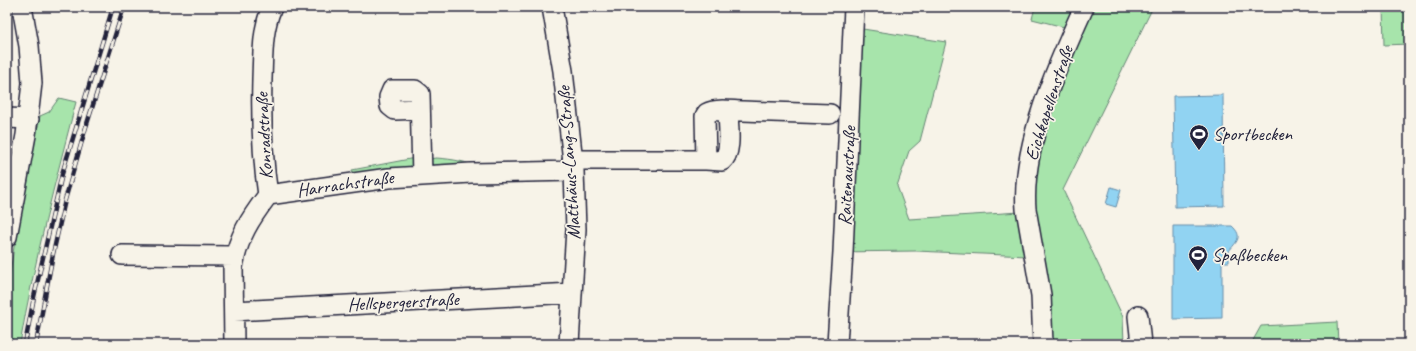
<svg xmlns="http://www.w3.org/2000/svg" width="1416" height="351" font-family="Caveat,sans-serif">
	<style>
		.green { fill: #a7e4ab; stroke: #648373 }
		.water { fill: #91d3f2; stroke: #658ca9 }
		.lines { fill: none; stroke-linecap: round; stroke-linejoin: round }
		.minor-casing { stroke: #22223b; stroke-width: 22 }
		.minor { stroke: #f7f3e8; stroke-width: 19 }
		.rail-casing { stroke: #22223b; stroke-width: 4.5 }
		.rail { stroke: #f7f3e8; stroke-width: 3; stroke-dasharray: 9; stroke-linecap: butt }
		.labels { text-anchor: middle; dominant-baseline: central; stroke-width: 3.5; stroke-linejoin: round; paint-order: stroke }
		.street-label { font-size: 19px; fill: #22223b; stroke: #f7f3e8 }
		.poi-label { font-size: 19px; fill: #22223b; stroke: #f7f3e8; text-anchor: start }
	</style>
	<rect width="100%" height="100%" fill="#f7f3e8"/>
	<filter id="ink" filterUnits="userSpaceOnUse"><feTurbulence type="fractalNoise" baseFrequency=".025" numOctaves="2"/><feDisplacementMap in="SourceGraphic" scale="8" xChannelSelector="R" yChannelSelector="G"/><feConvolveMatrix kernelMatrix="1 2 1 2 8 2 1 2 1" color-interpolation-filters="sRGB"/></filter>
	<g filter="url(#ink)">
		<path class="green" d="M1035 7H1077L1068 28 1032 19Z
			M1091 7H1153L1063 190 1123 317 1124 344H1051L1032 198 1034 175 1045 125Z
			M1383 7H1409V44L1384 45Z
			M850 27 946 42 920 141 909 151 897 186 909 219 1020 212 1027 256 916 251 836 252Z
			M59 98 76 102C55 182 34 262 20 344H7V292L14 247 40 116 49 112Z
			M415 158 414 166 410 169 353 175 352 170Z
			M436 158C453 159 467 162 483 168L433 167 428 159Z
			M1337 322 1338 344H1251L1261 326Z"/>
		<path class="water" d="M1223 95 1224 206 1175 207 1173 96Z
			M1111 187 1121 190 1116 207 1106 204Z
			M1173 226H1232C1244 237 1236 242 1229 251V262H1222V318L1173 319Z"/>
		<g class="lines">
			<g class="minor-casing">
				<path id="minor" d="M552 7 563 71 574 171 576 229 569 344
					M420 109 395 110 390 106 389 97 392 90H415L420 94 422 176
					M728 111C728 125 733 152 722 161L706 160 705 116 707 113C716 108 733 111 743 111 772 112 801 113 830 114
					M7 118 29 119
					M572 160H706
					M268 195 389 178 471 173 574 171
					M7 237 26 135 32 83 29 46 22 7
					M122 255 235 256
					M234 311 572 293
					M1138 316 1141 344
					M234 344 233 267C238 237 250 219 268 195 262 156 261 118 262 79 263 54 262 30 272 7
					M837 344 843 252 854 7
					M1043 344 1041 295 1026 209C1021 145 1058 64 1084 7"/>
			</g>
			<use href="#minor" class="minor"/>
			<g class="rail-casing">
				<path id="rail" d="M25 344 34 297 62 174 113 7
					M36 344 53 254 65 200 86 127 124 7"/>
			</g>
			<use href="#rail" class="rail"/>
		</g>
	</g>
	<defs>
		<g id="stadium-pin" transform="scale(1)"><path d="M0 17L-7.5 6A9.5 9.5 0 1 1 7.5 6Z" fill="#22223b" stroke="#f7f3e8"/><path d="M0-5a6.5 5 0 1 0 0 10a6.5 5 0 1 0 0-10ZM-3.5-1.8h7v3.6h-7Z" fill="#fff"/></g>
	</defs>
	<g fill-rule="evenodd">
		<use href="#stadium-pin" x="1199" y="134"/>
		<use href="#stadium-pin" x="1198" y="255"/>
	</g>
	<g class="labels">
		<g class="street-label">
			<text transform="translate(1049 103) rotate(-72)">Eichkapellenstraße</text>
			<text transform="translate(264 136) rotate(-93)">Konradstraße</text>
			<text transform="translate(569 163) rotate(-94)">Matthäus-Lang-Straße</text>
			<text transform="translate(847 176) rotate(-87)">Raitenaustraße</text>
			<text transform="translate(345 184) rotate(-8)">Harrachstraße</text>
			<text transform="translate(403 302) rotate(-3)">Hellspergerstraße</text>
		</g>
		<g class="poi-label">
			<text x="1213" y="134">Sportbecken</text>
			<text x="1212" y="255">Spaßbecken</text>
		</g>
	</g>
	<rect width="1416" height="351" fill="none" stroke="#f7f3e8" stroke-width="24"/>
	<rect x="12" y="12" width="1392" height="327" fill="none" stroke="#22223b" stroke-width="1.5" filter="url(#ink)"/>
</svg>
